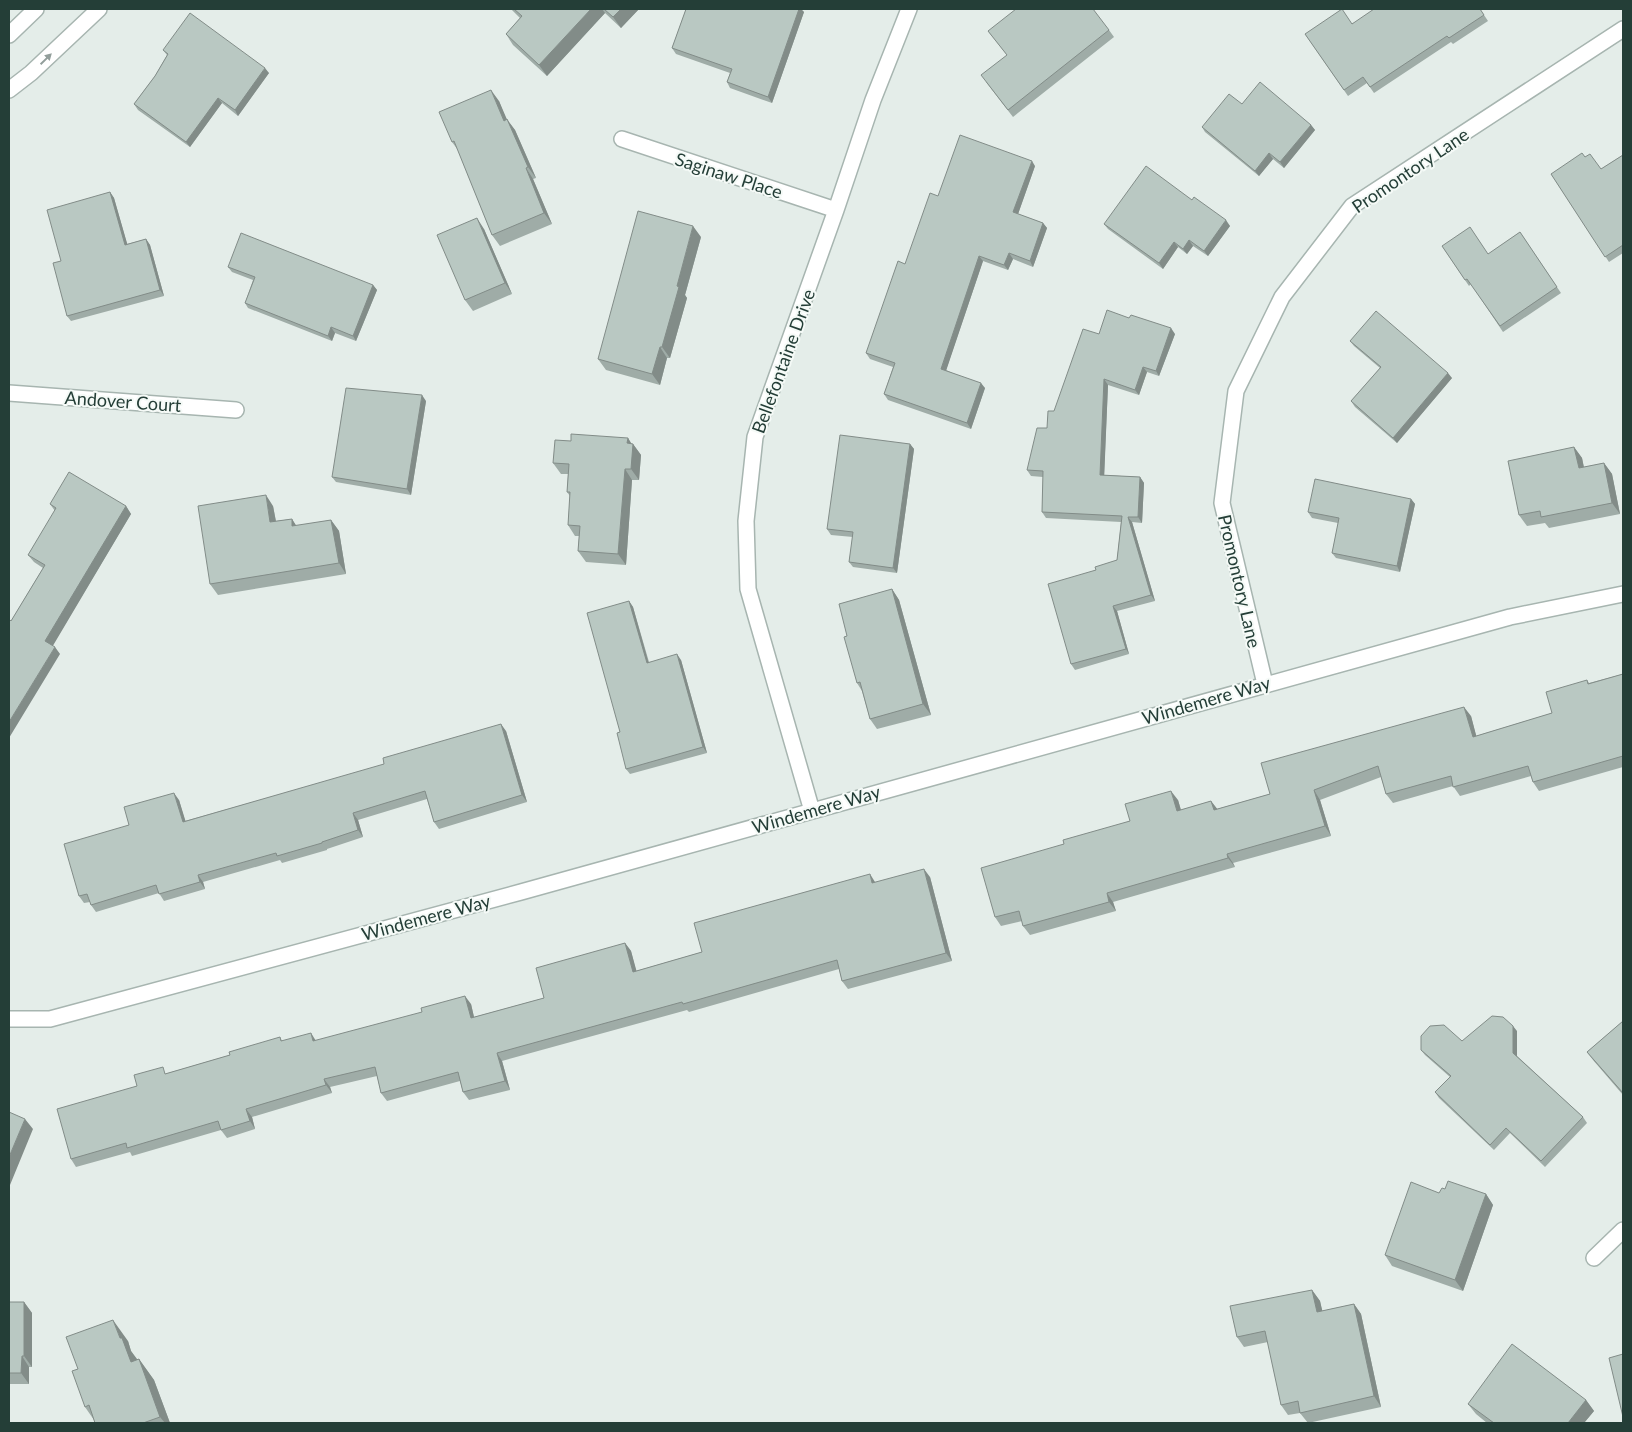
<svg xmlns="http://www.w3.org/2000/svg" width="1632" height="1432" font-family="Lato,sans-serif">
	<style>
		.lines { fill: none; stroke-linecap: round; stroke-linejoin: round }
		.minor-casing { stroke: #a7b5b0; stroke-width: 18 }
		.tertiary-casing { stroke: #a7b5b0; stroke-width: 18 }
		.minor { stroke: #fff; stroke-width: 15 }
		.tertiary { stroke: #fff; stroke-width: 15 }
		.wall { fill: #9faca7 }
		.shaded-wall { fill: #828c88 }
		.building { fill: #b9c8c2; stroke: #828c88 }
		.oneway { fill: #929e9b }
		.labels { text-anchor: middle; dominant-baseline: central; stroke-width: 4; stroke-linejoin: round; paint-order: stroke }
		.street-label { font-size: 18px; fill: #243e37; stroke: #f5faf7 }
	</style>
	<rect width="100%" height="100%" fill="#e4ede9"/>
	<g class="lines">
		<g class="minor-casing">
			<path id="minor" d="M622 139 836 210
				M9 393 236 410
				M1265 684 1222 503 1236 391 1282 297 1352 206 1623 29
				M812 811 748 589 746 521 755 437 836 210 873 100 909 9
				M9 1019H50L521 892 1510 617 1623 594
				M1594 1258 1623 1230"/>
		</g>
		<g class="tertiary-casing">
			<path id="tertiary" d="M9 35 36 9
				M9 90 31 73 99 9"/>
		</g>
		<use href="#minor" class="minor"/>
		<use href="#tertiary" class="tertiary"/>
	</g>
	<path class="wall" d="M511 9H639L621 28 605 13 547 76 513 45 506 34 520 18Z
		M686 9H801L804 12 772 103 730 88 727 82 730 73 676 54 672 48Z
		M1480 9 1488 21 1453 44 1451 42 1374 93 1367 83 1348 96 1305 34 1352 23Z
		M1109 30 1114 37 1013 117 986 82 1007 55 988 31Z
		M163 50 269 73 238 116 222 103 190 147 138 110 134 104 155 76 167 55Z
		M499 101 506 119 515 130 536 178 533 179 552 224 500 246 492 235 458 150 452 142Z
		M1242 104 1311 125 1315 130 1284 168 1273 159 1259 176 1205 132 1202 127Z
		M1623 155V253L1609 262 1551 174 1585 157 1601 169Z
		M1035 166 1018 214 1043 223 1047 228 1033 267 1013 259 1008 270 983 261 946 370 985 388 971 429 888 400 884 394 893 367 870 359 866 353 938 196Z
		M110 192 114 198 127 244 146 239 150 245 164 296 71 321 67 316 61 261Z
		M1192 200 1230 226 1208 256 1193 246 1187 254 1178 247 1163 269 1108 229 1104 224Z
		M484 229 512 294 473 311 465 300Z
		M1520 232 1561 293 1503 332 1471 284 1469 286 1442 246 1489 254Z
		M701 237 685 295 687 298 670 358H667L660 385 606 370 598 359Z
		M228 267 373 285 377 290 356 341 335 333 332 341 248 308 245 303 253 280 232 272Z
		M1099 334H1175L1159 376 1147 372 1139 395 1108 385 1104 475 1140 477 1144 483 1142 523 1132 522 1155 601 1117 611 1129 654 1075 670 1071 664 1096 570 1117 560 1121 522 1046 518 1042 512 1043 477 1031 476 1027 470 1047 428Z
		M1350 341 1452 378 1397 443 1355 407 1351 401 1380 368 1354 346Z
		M426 401 411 495 336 482 332 477Z
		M628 438 631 444H633L641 455 639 480H632L626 565 586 562 578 551 579 536H575L568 525 570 496 567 492 568 474H561L553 463 571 441Z
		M910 444 914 449 897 573 853 567 849 562 853 537 831 535 827 529Z
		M1574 447 1582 458 1584 467 1604 463 1612 474 1620 514 1549 528 1545 523 1527 526 1519 515Z
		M1411 499 1415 504 1400 572 1336 558 1332 553 1338 523 1312 518 1308 512Z
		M50 504 126 506 131 514 52 646 60 654 11 621 43 568 34 562 28 555 55 511Z
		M273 506 276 521 292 519 296 526 331 520 339 531 346 574 218 595 210 584Z
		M892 589 899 600 931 715 877 729 870 719 862 691 857 683 847 636Z
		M629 601 633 607 649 662 681 660 707 753 630 774 626 769 620 732Z
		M1623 674V767L1539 791 1533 782 1531 776 1460 796 1453 786 1393 803 1386 794 1381 777 1320 800 1331 836 1233 863 1235 867 1113 902 1116 911 1030 935 1023 926 1022 921 1001 926 995 917 1064 844 1130 821 1178 800 1181 810 1211 801 1217 809 1270 794 1471 716 1476 736 1552 713 1587 680 1589 683Z
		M506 731 527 802 439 829 434 822 427 799 358 820 363 837 327 849V850L282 863 280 860 203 882 205 889 164 901 159 893 96 912 91 905 90 902 84 903 79 896 129 825 179 800 185 821Z
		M930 877 952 961 848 989 842 981 839 969 689 1012 687 1010 502 1061 510 1090 469 1100 463 1092 460 1081 387 1101 381 1093 377 1076 330 1087 332 1093 252 1117 255 1129 227 1138 221 1130 132 1156 130 1152 76 1167 71 1159 137 1086 168 1073 230 1055 280 1037 282 1041H316L471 1004 474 1017 544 998 625 943 631 951 636 971 702 952 875 882Z
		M1623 1021V1095L1593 1060 1587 1052Z
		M1517 1031V1056L1583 1117 1587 1123 1545 1167 1510 1133 1494 1150 1439 1098 1435 1092 1450 1077 1425 1055 1421 1050 1462 1041Z
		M1439 1193 1486 1194 1493 1205 1463 1291 1392 1266 1385 1255Z
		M1312 1290 1320 1301 1322 1311 1354 1304 1361 1314 1381 1407 1308 1423 1300 1413 1288 1415 1281 1405 1268 1342 1244 1347 1237 1337Z
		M9 1302H24L32 1313V1367H29V1384H9Z
		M128 1341 131 1351 137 1360 139 1359 154 1380 170 1423H95L94 1420 85 1407Z
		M1586 1400 1594 1411 1584 1423H1487L1476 1414 1468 1404Z"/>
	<path class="shaded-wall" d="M591 9H602L605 13 547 76 539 65Z
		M621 9H639L621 28 613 17Z
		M799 9H801L804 12 772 103 768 97Z
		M265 68 269 73 238 116 235 110Z
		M491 90 499 101 512 131 504 121Z
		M218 98 222 103 190 147 186 142Z
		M507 119 515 130 536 178 528 167Z
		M1311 125 1315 130 1284 168 1280 162Z
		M1269 153 1273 159 1259 176 1255 171Z
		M1032 161 1035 166 1017 217 1013 212Z
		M526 168 533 179 552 224 544 213Z
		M110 192 114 198 129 250 125 245Z
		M477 218 484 229 512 294 505 283Z
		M1226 220 1230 226 1208 256 1204 251Z
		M1043 223 1047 228 1033 267 1030 261Z
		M693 226 701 237 685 295 687 298 670 358 662 347 677 286Z
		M146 239 150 245 164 296 160 290Z
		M1189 240 1193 246 1187 254 1183 249Z
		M1174 242 1178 247 1163 269 1159 263Z
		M1009 253 1013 259 1008 270 1004 265Z
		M979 256 983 261 945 374 941 369Z
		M373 285 377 290 356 341 353 336Z
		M331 327 335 333 332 341 328 336Z
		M1171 328 1175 334 1159 376 1156 371Z
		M660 347 667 358 660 385 652 374Z
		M1143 367 1147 372 1139 395 1135 390Z
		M1448 373 1452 378 1397 443 1393 438Z
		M1104 379 1108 385 1104 481 1100 475Z
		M981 383 985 388 971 429 967 423Z
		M422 395 426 401 411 495 407 489Z
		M628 438 633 446V444L641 455 639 480 631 469 627 443Z
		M910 444 914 449 897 573 893 568Z
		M1574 447 1582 458 1586 479 1579 468Z
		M1604 463 1612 474 1620 514 1612 503Z
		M625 469 632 480 626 565 618 554Z
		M1140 477 1144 483 1142 523 1138 517Z
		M266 495 273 506 278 533 270 522Z
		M1411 499 1415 504 1400 572 1397 566Z
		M126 506 131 514 51 649 45 641Z
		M1128 517 1132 522 1155 601 1151 595Z
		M292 519 299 530 292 526Z
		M331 520 339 531 346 574 339 563Z
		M892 589 899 600 931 715 923 704Z
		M629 601 633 607 650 668 647 663Z
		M1113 606 1117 611 1129 654 1126 649Z
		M55 647 60 654 9 738V722Z
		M677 654 681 660 707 753 703 747Z
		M1464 707 1471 716 1479 746 1473 737Z
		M501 724 506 731 527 802 522 795Z
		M1314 790 1320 800 1331 836 1325 826Z
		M1171 791 1178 800 1184 821 1177 811Z
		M174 793 179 800 188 829 183 822Z
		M1211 801 1218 810H1214Z
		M353 813 358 820 363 837 358 830Z
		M1227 854 1233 863 1235 867 1228 858Z
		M924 869 930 877 952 961 946 953Z
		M870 874 875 882 877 891 872 883Z
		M198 875 203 882 205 889 200 882Z
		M1107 893 1113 902 1116 911 1109 902Z
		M625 943 631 951 639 980 633 972Z
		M465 996 471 1004 476 1026 471 1018Z
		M1513 1026 1517 1031V1058L1513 1053Z
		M311 1033 316 1041H313Z
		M497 1053 502 1061 510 1090 505 1081Z
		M324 1079 330 1087 332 1093 326 1085Z
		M246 1109 252 1117 255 1129 250 1121Z
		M25 1119 33 1129 10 1185 9 1183V1157Z
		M1486 1194 1493 1205 1463 1291 1455 1280Z
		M1312 1290 1320 1301 1325 1322 1317 1312Z
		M24 1302 32 1313V1367L24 1356Z
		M1354 1304 1361 1314 1381 1407 1374 1396Z
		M113 1320 128 1341 131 1351 137 1359 146 1383 131 1362 120 1338Z
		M22 1356 29 1367V1384L21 1373Z
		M139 1359 154 1380 170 1423H165L160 1417Z
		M1586 1400 1594 1411 1584 1423H1568Z"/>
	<path class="building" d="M514 9H591L539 65 506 34 522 16Z
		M604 9H621L613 17Z
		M686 9H799L768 97 727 82 732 69 672 48Z
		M1016 9H1093L1109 30 1008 110 981 75 1007 55 988 31Z
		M1342 9 1352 24 1374 9H1480L1484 15 1449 38 1447 36 1370 87 1363 77 1344 90 1305 34Z
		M190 13 265 68 235 110 218 98 186 142 134 104 155 76 168 54 163 50Z
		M1260 82 1311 125 1280 162 1269 153 1255 171 1202 127 1229 94 1242 104Z
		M491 90 504 121 507 119 528 167 526 168 544 213 492 235 454 141 452 142 439 112Z
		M960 135 1032 161 1013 212 1043 223 1030 261 1009 253 1004 265 979 256 941 369 981 383 967 423 884 394 895 363 866 353 898 261 905 264 930 193 938 196Z
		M1582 153 1585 157 1590 154 1601 169 1623 155V245L1605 257 1551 174Z
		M1146 166 1192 200 1194 197 1226 220 1204 251 1189 240 1183 249 1174 242 1159 263 1104 224Z
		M110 192 125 245 146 239 160 290 67 316 53 263 61 261 47 210Z
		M638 211 693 226 677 286 679 287 662 347H660L652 374 598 359Z
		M477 218 505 283 465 300 437 235Z
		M1470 227 1488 254 1520 232 1557 287 1500 326 1467 279 1465 280 1442 246Z
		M241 233 373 285 353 336 331 327 328 336 245 303 255 277 228 267Z
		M1107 310 1129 318 1131 315 1171 328 1156 371 1143 367 1135 390 1104 379 1100 475 1140 477 1138 517H1128L1151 595 1113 606 1126 649 1071 664 1048 584 1096 570 1095 567 1117 560 1122 516 1042 512 1043 471 1027 470 1037 428H1047L1048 411H1054L1083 329 1099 334Z
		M1376 311 1448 373 1393 438 1351 401 1381 367 1350 341Z
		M346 388 422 395 407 489 332 477Z
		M571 434 628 438 627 443 633 444 631 469H625L618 554 578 551 580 526 568 525 570 492H567L569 464 553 463 555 440 571 441Z
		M840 435 910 444 893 568 849 562 853 532 827 529Z
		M1574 447 1579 468 1604 463 1612 503 1541 517 1540 511 1519 515 1508 461Z
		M69 472 126 506 45 641 55 647 9 722V619L11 621 45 565 28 555 56 508 50 504Z
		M1315 479 1411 499 1397 566 1332 553 1339 518 1308 512Z
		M266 495 270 522 292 519V526L331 520 339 563 210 584 198 506Z
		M892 589 923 704 870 719 860 682 857 683 844 637 847 636 839 604Z
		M629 601 647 663 677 654 703 747 626 769 617 733 620 732 587 613Z
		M1623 674V756L1533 782 1528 766 1453 787 1451 776 1386 794 1378 766 1314 790 1325 826 1227 854 1228 858 1107 893 1109 902 1023 926 1019 911 995 917 981 868 1064 844 1063 840 1130 821 1125 804 1171 791 1177 811 1211 801 1214 810 1270 794 1261 763 1464 707 1473 737 1552 713 1546 692 1587 680 1588 684Z
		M501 724 522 795 434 822 425 791 353 813 358 830 322 842V843L277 856 276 853 198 875 200 882 159 894 156 885 91 905 87 894 79 896 64 844 129 825 124 807 174 793 183 822 384 764 383 758Z
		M924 869 946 953 842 981 837 960 683 1004 682 1002 497 1053 505 1081 463 1092 458 1072 381 1093 375 1067 324 1079 326 1085 246 1109 250 1121 221 1130 218 1121 127 1148 126 1143 71 1159 57 1109 137 1086 134 1075 163 1067 165 1074 230 1055 229 1052 280 1037 281 1041 311 1033 313 1041 422 1012 421 1008 465 996 471 1018 544 998 536 968 625 943 633 972 702 952 694 923 870 874 872 883Z
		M1492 1016 1503 1017 1513 1026V1053L1583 1117 1541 1161 1506 1128 1490 1145 1435 1092 1451 1076 1421 1050V1036L1430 1026 1444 1025 1462 1041Z
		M1623 1021V1093L1587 1052Z
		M9 1112 25 1119 9 1157Z
		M1448 1181 1486 1194 1455 1280 1385 1255 1411 1182 1439 1193 1442 1188 1445 1189Z
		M1312 1290 1317 1312 1354 1304 1374 1396 1300 1413 1298 1401 1281 1405 1265 1331 1237 1337 1230 1306Z
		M9 1302H24V1356H22L21 1373H9Z
		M113 1320 120 1338H122L131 1362 139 1359 160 1417 143 1423H95L89 1405 85 1407 72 1371 78 1369 66 1337Z
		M1512 1344 1586 1400 1568 1423H1494L1468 1404Z
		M1623 1354V1417L1609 1358Z"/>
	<defs><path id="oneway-solid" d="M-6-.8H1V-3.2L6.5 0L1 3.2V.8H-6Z" transform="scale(1.25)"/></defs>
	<use class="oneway" href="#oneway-solid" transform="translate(46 59) rotate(-44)"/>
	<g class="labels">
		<g class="street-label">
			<text transform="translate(1410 170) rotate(-34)">Promontory Lane</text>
			<text transform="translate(729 175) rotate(18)">Saginaw Place</text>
			<text transform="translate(783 361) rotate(-70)">Bellefontaine Drive</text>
			<text transform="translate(123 401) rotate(4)">Andover Court</text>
			<text transform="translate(1240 581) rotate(77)">Promontory Lane</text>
			<text transform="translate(1206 700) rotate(-16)">Windemere Way</text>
			<text transform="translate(816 809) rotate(-16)">Windemere Way</text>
			<text transform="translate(426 917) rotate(-15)">Windemere Way</text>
		</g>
	</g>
	<rect width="1632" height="1432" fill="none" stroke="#243e37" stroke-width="20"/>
</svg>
